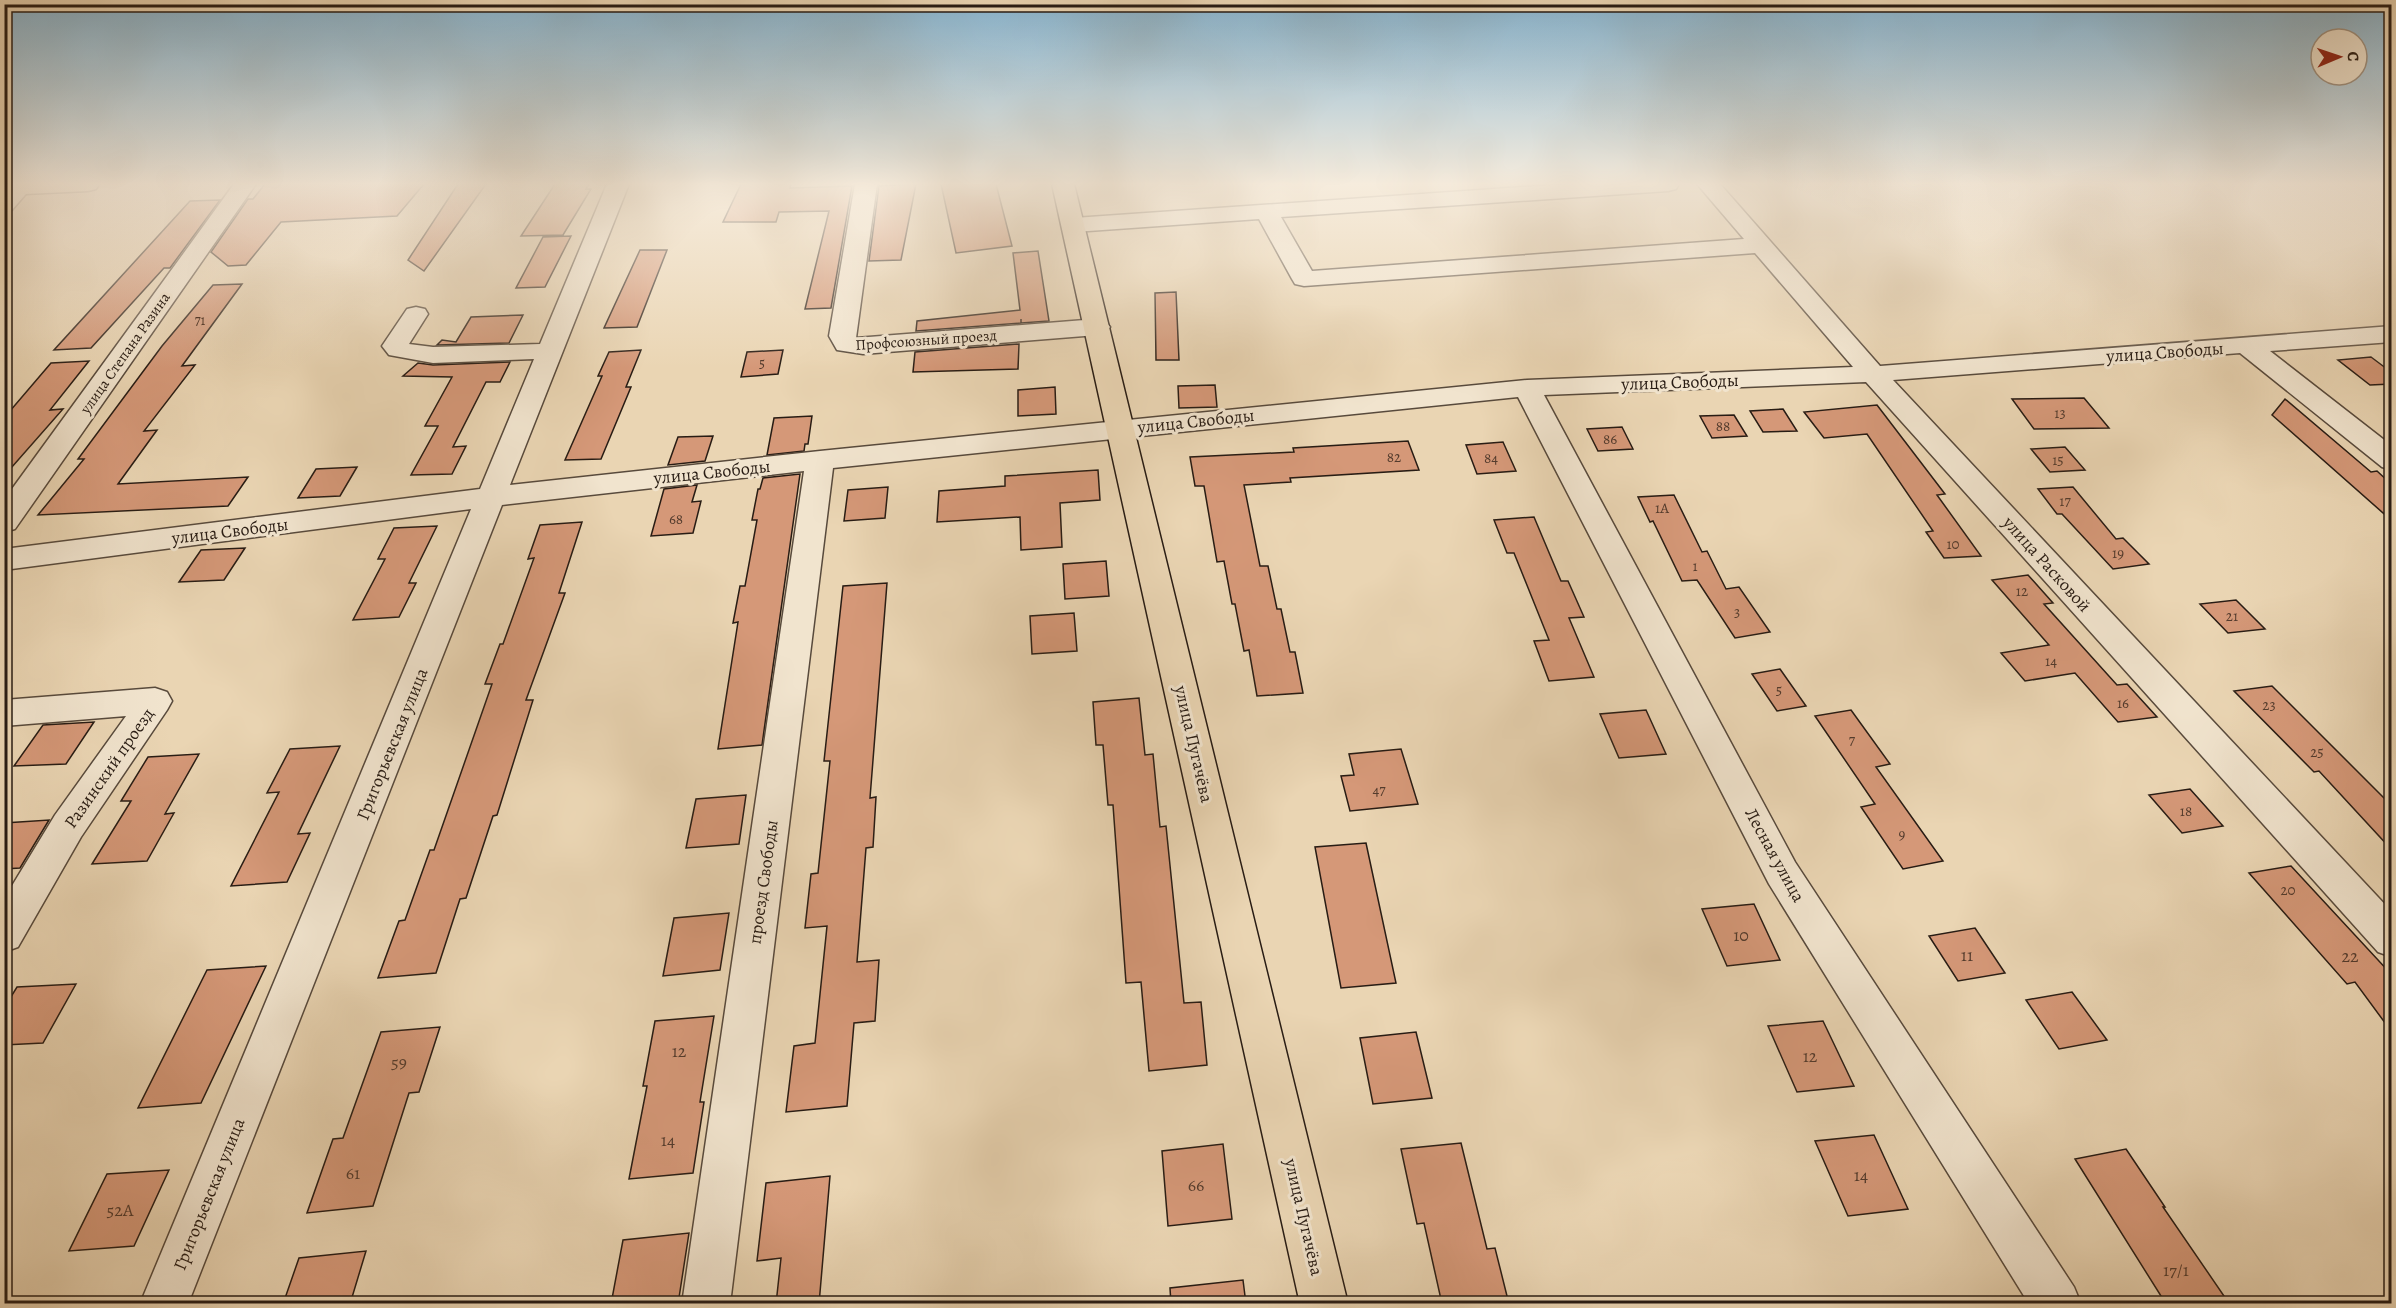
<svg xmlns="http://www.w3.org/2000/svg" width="2396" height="1308" font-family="Alegreya,serif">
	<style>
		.building { fill: #d59878; stroke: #281c14; stroke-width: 1.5 }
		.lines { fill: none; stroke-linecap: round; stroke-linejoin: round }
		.minor-casing { stroke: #584a3c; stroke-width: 3 }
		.major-casing { stroke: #281c14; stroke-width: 3 }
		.minor { fill: #f1e4ce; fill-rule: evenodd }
		.major { fill: #ead5b3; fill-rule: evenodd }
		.labels { text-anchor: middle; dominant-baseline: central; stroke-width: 6; stroke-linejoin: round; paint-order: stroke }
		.far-number-label { font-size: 14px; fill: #533b2d }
		.far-street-label { font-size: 15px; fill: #281c14; stroke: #f1e4ce }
		.number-label { font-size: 15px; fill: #533b2d }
		.street-label { font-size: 18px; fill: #281c14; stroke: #f1e4ce }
		.near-number-label { font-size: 18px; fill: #533b2d }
	</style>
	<rect width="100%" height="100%" fill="#ead5b3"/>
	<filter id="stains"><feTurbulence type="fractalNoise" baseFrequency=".00333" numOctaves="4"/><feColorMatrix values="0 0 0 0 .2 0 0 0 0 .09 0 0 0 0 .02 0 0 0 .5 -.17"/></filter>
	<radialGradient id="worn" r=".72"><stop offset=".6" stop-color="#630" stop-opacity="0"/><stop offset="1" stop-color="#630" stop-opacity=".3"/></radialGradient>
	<path class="building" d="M265 184H424L397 216 281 222 246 265 228 266 211 252 248 199H253Z
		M458 184H486L424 271 408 260Z
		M555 184H589L586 189H591L563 235 521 236Z
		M741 184H791L790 188 852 186 831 308 805 309 829 211 779 212 776 222H723Z
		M916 184 901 260 869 261 879 186Z
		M941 184H996L1012 246 956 253Z
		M220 200 170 268H164L91 348 54 350 190 201Z
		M571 236 545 287 516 288 543 237Z
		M640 250H667L637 327 604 328Z
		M1038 251 1049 321 1021 323V319V323L916 331 917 321 1020 310 1013 253Z
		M242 284 182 366 195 365 144 431 157 430 118 484 248 477 228 506 38 515 84 459H78L162 346 213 285Z
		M1176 292 1179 360H1156L1155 293Z
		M523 315 509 343 437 345 442 340 456 342 471 317Z
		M1019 344 1018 369 913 372 915 352Z
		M641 350 626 387H631L601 459 565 460 602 376H598L609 352Z
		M783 350 778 374 741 377 747 352Z
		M2371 357 2391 372V384L2370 385 2338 360Z
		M89 361 50 410 63 409 4 476V418L51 363Z
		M510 362 500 382H486L453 447 466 446 452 474 411 475 438 426H425L452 377 403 376 418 363 433 365Z
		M1215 385 1217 407 1179 408 1178 386Z
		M1055 387 1056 414 1018 416V390Z
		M2084 398 2109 428 2034 429 2012 399Z
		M2285 399 2371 472 2377 471 2391 484V520L2272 415Z
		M1877 405 1945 494 1937 495 1981 556 1944 558 1926 532 1933 531 1867 434 1824 438 1804 412Z
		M1783 409 1797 431 1763 432 1750 411Z
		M1734 415 1747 436 1712 438 1700 416Z
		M812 416 808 444H805L804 451 767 455 774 418Z
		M1622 427 1633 449 1598 451 1587 429Z
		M713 436 705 461 668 465 678 437Z
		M1408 441 1419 470 1290 478 1291 482 1244 485 1260 566H1268L1277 609H1281L1290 652H1295L1303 693 1257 696 1249 650 1244 651 1235 604H1232L1224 561 1217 562 1204 486H1195L1190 457 1294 452 1293 448Z
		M1503 442 1516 471 1477 474 1466 445Z
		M2065 447 2085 470 2050 472 2031 449Z
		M357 467 340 496 298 498 316 469Z
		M1098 470 1100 500 1060 503 1062 547 1021 550 1020 517 937 522 939 491 1005 486V476Z
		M800 474 762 745 718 749 738 622 733 623 740 586H745L757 520H752L758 489H760L763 478Z
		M697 485 692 502 701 501 693 533 651 536 664 489Z
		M888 487 885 518 844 521 848 490Z
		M2073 487 2116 539 2123 538 2149 564 2113 569 2062 514H2057L2038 489Z
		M1674 495 1702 552 1707 551 1726 589 1739 587 1770 632 1735 638 1697 580 1682 581 1653 521 1650 522 1638 497Z
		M1534 517 1561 581H1568L1584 617 1569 618 1594 677 1549 681 1534 641 1549 640 1514 553H1507L1494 520Z
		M582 522 559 593H565L526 700H533L497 815 493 816 466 898 460 899 436 973 378 978 399 921 405 920 430 850H434L492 684H485L500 644H503L534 558 528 559 540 525Z
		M437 526 409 583H416L399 617 353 620 385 559H378L394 528Z
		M245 548 224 580 179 582 201 550Z
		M1106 561 1109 596 1065 599 1063 564Z
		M2028 575 2053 603 2044 604 2117 685 2127 684 2157 717 2118 722 2075 673 2025 681 2001 653 2049 645 1992 580Z
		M887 583 870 798 876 797 873 847 866 848 857 962 879 960 875 1021 854 1023 847 1106 786 1112 794 1046 815 1043 827 926 805 928 811 874 818 873 830 761H824L843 586Z
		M2236 600 2265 629 2228 633 2200 604Z
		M1074 613 1077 651 1032 654 1030 616Z
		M1780 669 1806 706 1777 711 1752 674Z
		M2272 686 2391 805V849L2319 771 2314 772 2234 691Z
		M1139 698 1145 755 1153 754 1160 827 1166 826 1184 1003 1201 1002 1207 1065 1149 1071 1141 982 1126 983 1113 805H1108L1103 745H1096L1093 702Z
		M1646 710 1666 754 1619 758 1600 714Z
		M1851 710 1890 764 1876 767 1943 861 1903 869 1861 807 1875 804 1815 716Z
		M94 722 66 764 14 766 43 725Z
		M340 746 298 834 310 833 287 882 231 886 279 792 267 793 290 749Z
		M1401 749 1418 804 1350 811 1341 776 1354 775 1349 754Z
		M199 754 165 814 174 813 147 861 92 864 131 801H121L148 757Z
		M2190 789 2223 826 2182 833 2149 795Z
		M746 795 739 844 686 848 696 799Z
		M49 820 20 868 4 869V823Z
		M1366 843 1396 983 1341 988 1315 847Z
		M2291 866 2391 974V1031L2355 982 2347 984 2249 873Z
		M1754 904 1780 960 1727 966 1702 909Z
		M729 913 720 970 663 976 674 918Z
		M1975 928 2005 973 1958 981 1929 936Z
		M266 966 201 1103 138 1108 207 970Z
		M76 984 43 1043 4 1045V1008L17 987Z
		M2072 992 2107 1040 2059 1049 2026 1000Z
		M714 1016 700 1102H704L693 1173 629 1179 647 1086H643L655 1021Z
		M1823 1021 1854 1086 1797 1092 1768 1026Z
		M440 1027 419 1092 409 1093 373 1206 307 1213 333 1139 343 1138 381 1032Z
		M1416 1032 1432 1098 1373 1104 1360 1038Z
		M1874 1135 1908 1209 1848 1216 1815 1141Z
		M1461 1143 1487 1249 1495 1248 1509 1304H1442L1424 1223 1417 1224 1401 1149Z
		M1223 1144 1232 1219 1168 1226 1162 1151Z
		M2126 1149 2165 1207H2163L2224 1296 2191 1304H2166L2075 1159Z
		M169 1170 134 1246 69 1251 107 1174Z
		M830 1176 819 1304H776L781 1258 757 1261 766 1183Z
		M689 1233 678 1304H611L623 1240Z
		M366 1251 350 1304H283L299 1258Z
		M1243 1280 1246 1304H1171L1170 1288Z"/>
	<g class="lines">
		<g class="minor-casing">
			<path id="minor" d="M11 184H29L31 188 12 210 4 212V191Z
				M234 184H256L15 529 4 532V500Z
				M607 184H629L510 485 820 451 1527 380 1853 367 1755 253 1304 286 1295 284 1292 279 1259 219 1074 232 1066 230 1063 225 1066 220 1074 218 1566 184H1679L1676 189 1668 191 1281 217 1312 271 1744 239 1697 184H1720L1880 366 2392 326V342L2270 351 2392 446V470L2382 467 2240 353 1893 380 2392 912V957L2378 952 1866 382 1544 395 1795 862 2074 1287 2081 1304H2029L1769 884 1518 397 833 468 730 1304H682L804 471 502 505 188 1304H140L471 509 4 570V549L480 489 534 359 433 363 389 355 382 346 407 309 416 307 425 309 428 314 409 344 433 347 540 344Z
				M855 184H877L856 338 1097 319 1106 322 1110 327 1106 332 1097 335 863 354 837 350 829 336Z
				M155 688 167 692 172 701 167 710 81 837 18 947 4 952V899L55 815 126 716 4 726V700Z"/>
		</g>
		<g class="major-casing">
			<path id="major" d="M4 184H99L96 189 88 191 4 195Z
				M1052 184H1074L1348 1304H1300Z"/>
		</g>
		<use href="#minor" class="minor"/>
		<use href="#major" class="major"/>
	</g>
	<linearGradient id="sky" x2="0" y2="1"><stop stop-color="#88b6d2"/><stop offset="0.5" stop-color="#f6ecdd"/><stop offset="1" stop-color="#f6ecdd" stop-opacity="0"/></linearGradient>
	<rect width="2396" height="368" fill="url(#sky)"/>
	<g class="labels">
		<g class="far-number-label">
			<text x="200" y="320">71</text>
			<text x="762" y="363">5</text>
		</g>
		<g class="far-street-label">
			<text transform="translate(926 340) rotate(-4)">Профсоюзный проезд</text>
			<text transform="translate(125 353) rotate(-55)">улица Степана Разина</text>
		</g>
		<g class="number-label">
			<text x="2060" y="413">13</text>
			<text x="1723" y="426">88</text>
			<text x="1610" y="439">86</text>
			<text x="1394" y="457">82</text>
			<text x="1491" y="458">84</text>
			<text x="2058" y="460">15</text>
			<text x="2065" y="501">17</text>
			<text x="1662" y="508">1А</text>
			<text x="676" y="519">68</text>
			<text x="1953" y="544">10</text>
			<text x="2118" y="553">19</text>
			<text x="1695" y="566">1</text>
			<text x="2022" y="591">12</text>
			<text x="1737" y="612">3</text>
			<text x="2232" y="616">21</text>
			<text x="2051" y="661">14</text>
			<text x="1779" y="690">5</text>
			<text x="2123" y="703">16</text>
			<text x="2269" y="705">23</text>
			<text x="1852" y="740">7</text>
			<text x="2317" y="752">25</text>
			<text x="1379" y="790">47</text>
			<text x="2186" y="811">18</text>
			<text x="1902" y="834">9</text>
			<text x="2288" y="890">20</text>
		</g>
		<g class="street-label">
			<text transform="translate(2165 352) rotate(-4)">улица Свободы</text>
			<text transform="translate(1680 382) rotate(-2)">улица Свободы</text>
			<text transform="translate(1196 421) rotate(-6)">улица Свободы</text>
			<text transform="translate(712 472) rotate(-6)">улица Свободы</text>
			<text transform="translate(230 531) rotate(-7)">улица Свободы</text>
			<text transform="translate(2047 564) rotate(48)">улица Расковой</text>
			<text transform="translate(392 744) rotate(-68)">Григорьевская улица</text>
			<text transform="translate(1194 744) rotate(77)">улица Пугачёва</text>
			<text transform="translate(109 768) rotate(-55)">Разинский проезд</text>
			<text transform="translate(1775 855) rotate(61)">Лесная улица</text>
			<text transform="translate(763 882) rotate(-82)">проезд Свободы</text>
			<text transform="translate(209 1194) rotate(-68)">Григорьевская улица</text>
			<text transform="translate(1304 1217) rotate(77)">улица Пугачёва</text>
		</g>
		<g class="near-number-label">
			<text x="1741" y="935">10</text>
			<text x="1967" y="955">11</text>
			<text x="2350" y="956">22</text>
			<text x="679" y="1051">12</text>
			<text x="1810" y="1056">12</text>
			<text x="399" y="1062">59</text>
			<text x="668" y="1140">14</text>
			<text x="353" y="1173">61</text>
			<text x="1861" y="1175">14</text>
			<text x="1196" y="1185">66</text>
			<text x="120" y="1210">52А</text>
			<text x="2176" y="1270">17/1</text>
		</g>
	</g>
	<rect width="2396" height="1308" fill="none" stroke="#ead5b3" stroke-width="24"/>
	<rect x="6" y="6" width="2384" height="1296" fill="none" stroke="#281c14" stroke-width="3"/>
	<rect x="12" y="12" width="2372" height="1284" fill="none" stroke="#281c14" stroke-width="1.5"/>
	<g transform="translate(2339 57) rotate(88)"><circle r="28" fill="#f1e4ce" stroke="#a19484" stroke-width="1.5"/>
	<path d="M0-4.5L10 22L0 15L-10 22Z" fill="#8f2418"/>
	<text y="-9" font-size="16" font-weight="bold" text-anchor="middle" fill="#281c14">С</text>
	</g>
	<rect width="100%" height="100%" filter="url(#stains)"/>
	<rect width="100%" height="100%" fill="url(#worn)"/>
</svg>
